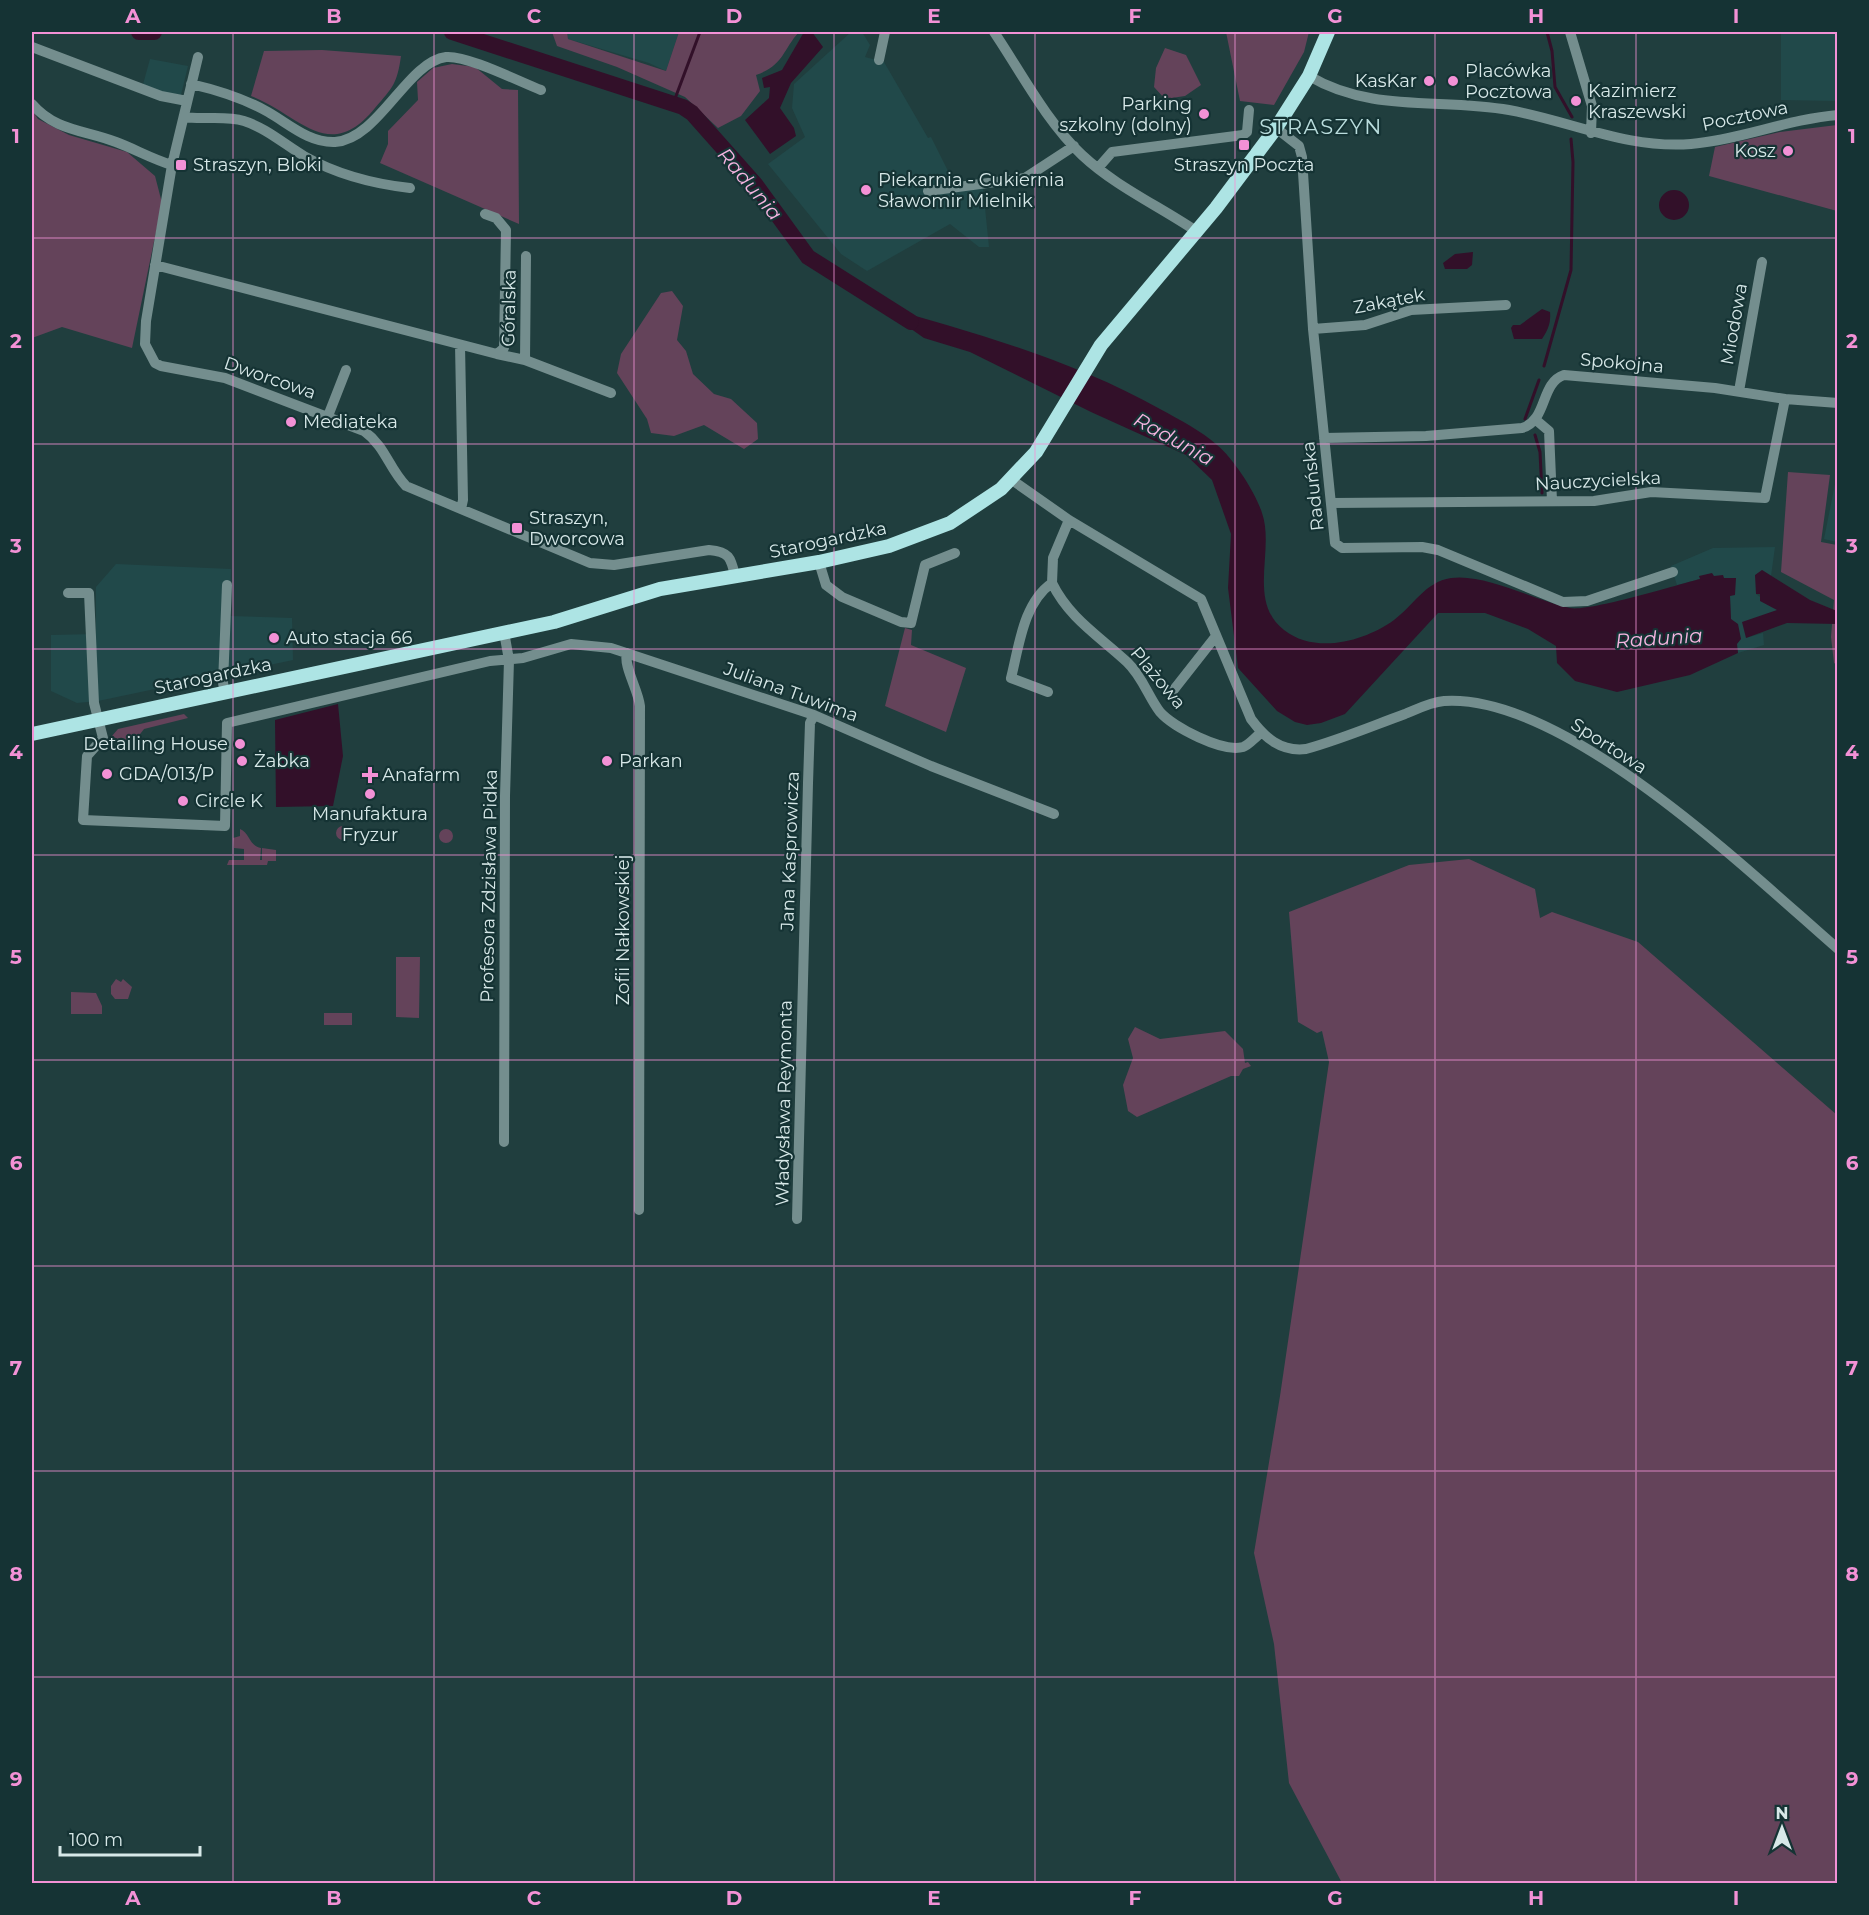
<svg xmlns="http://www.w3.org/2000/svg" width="1869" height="1915" font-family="Montserrat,sans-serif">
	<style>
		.built { fill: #21494a }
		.green { fill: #64435a }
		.water { fill: #321029 }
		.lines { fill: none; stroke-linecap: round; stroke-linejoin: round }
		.stream { stroke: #321029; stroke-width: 3 }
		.river { stroke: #321029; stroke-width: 16 }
		.minor { stroke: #748e8e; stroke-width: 10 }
		.major { stroke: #ade4e4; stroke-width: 14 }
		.grid { fill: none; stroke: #f391d6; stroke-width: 1.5; stroke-opacity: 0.55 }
		.poi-dot { fill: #f391d6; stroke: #153334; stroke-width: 2 }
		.labels { text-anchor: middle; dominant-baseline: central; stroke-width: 4.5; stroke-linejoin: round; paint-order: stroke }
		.poi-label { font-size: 18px; fill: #d7e8e8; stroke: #153334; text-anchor: start }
		.street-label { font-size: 18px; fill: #d7e8e8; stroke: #153334 }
		.water-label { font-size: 20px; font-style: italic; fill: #f5b4e0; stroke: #153334 }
		.quarter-label { font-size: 21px; letter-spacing: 1.5px; fill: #badddd; stroke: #153334 }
		.neatline { fill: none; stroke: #f391d6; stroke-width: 2 }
		.grid-label { font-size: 20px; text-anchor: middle; font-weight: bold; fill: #f391d6 }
	</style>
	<rect width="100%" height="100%" fill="#203e3e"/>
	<path class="built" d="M567 32H679L666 71 649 63 568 39Z
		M851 32H862L870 45 865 57 884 62 928 138 931 137 952 179 951 185 983 188 989 247H979L950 224 867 271 841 254 768 164 805 137 792 108 794 84Z
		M1781 32H1837V101L1781 100Z
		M150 59 188 66 180 99 142 88Z
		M1837 474 1838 542H1837L1824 539Z
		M1775 547 1771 576 1762 570 1756 594 1778 610 1746 638 1763 633 1764 645 1738 653 1731 619 1730 596 1724 578 1700 579 1677 585 1671 566 1713 548Z
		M116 564 231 569 230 616 292 618 293 660 98 701 77 703 51 691V635L96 634V587Z"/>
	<path class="green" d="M552 32H567L568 39 666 71 679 32H799C782 51 784 65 756 75L760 91 741 116 718 128 685 97 617 67 557 46Z
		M1226 32H1309L1304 52 1274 105 1240 101Z
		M1165 48 1186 55 1201 85 1185 96 1165 99 1154 87 1156 68Z
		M322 50 401 56C397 84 393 87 375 108 329 165 299 114 251 96L264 51Z
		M452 64 475 67 502 89 518 90 519 224 380 163 388 144V131L418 100 417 82 433 68Z
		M32 110 38 119 69 135 127 152 155 176 162 203 132 348 62 327 32 338Z
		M1837 125V211L1709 176 1715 147 1780 132Z
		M672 291 683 306 677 340 686 351 693 374 714 394 731 399 757 423 758 439 744 449 704 425 674 436 651 433 647 419 617 373 621 354 661 293Z
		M1788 472 1830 475 1821 542 1837 545V665L1834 663 1831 637 1834 600 1781 572Z
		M905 628 912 630 911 645 966 668 946 732 885 706Z
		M184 714 188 718 144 729 137 738 136 736 130 738 131 742 122 743 112 736 118 729Z
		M336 833a7 7 0 1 1 14 0a7 7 0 1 1-14 0Z
		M439 836a7 7 0 1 1 14 0a7 7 0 1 1-14 0Z
		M240 829C250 833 249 846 261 848L260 860H262V848L276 850V861H268L267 865H227L229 860H244V849L234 848 233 838 240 836Z
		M1469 859 1535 889 1540 918 1552 912 1638 942 1837 1115V1883H1342L1289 1783 1274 1644 1254 1553 1280 1396 1329 1062 1322 1031 1317 1033 1298 1022 1289 912 1409 865Z
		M396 957H420L419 1018 396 1017Z
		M116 979 121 982 123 979 132 987 128 999H115L111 994V986Z
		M71 992 96 993 102 1006V1014H71Z
		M324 1013H352V1025H324Z
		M1135 1027 1160 1039 1225 1031 1243 1049 1245 1063 1248 1062 1251 1066 1243 1069 1239 1076H1231L1137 1117 1128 1111 1123 1085 1133 1058 1128 1039Z"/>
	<path class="water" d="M804 32H812L823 47 791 83 780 108 794 128 796 136 770 154 745 120 769 98 770 87 764 88 762 78 782 70Z
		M1659 205a15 15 0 1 1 30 0a15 15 0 1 1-30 0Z
		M1473 252 1472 265 1467 269H1445L1443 263 1455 254Z
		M877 305C973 332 1073 360 1160 409 1180 420 1200 430 1217 445 1233 458 1256 493 1262 513 1275 550 1247 601 1284 630 1316 655 1365 641 1394 620 1414 605 1425 582 1451 578 1485 573 1536 601 1570 608 1588 612 1677 585 1700 579L1699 576 1712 573 1714 576 1723 575 1724 578H1736L1735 595 1730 596 1731 619 1738 624 1741 639 1737 644 1738 653 1690 675 1617 692 1575 681 1557 663 1556 646 1528 629 1485 613H1438L1345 714 1321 723 1307 725 1295 722 1277 711 1238 668 1228 588 1231 534 1212 480 1186 455 1091 412 970 352 924 338Z
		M1542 309 1550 312C1551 323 1548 330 1542 339H1514L1511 328 1513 325H1520Z
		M1762 570 1810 600 1837 611V624L1787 623 1746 638 1742 622 1777 610 1760 601V594H1756L1755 575Z
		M338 704 343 756 333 806 276 807 275 720Z"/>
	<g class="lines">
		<path class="stream" d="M1547 32 1552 51 1555 87 1572 117
			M673 104 700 32
			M1544 366 1571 270 1573 162 1571 139
			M1525 419 1539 380
			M1535 435 1540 452 1542 493"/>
		<path class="river" d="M139 32H154
			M452 32 683 107 692 113 755 184 808 257 911 322"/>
		<path class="minor" d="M994 32C1021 72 1046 121 1082 155 1115 186 1159 206 1196 231
			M1570 32 1592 106 1591 133
			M32 47 161 96 187 101
			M198 57 172 165 146 321 145 344 155 363 161 366 225 378 364 431C386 447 388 467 406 486L590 563 614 565 709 550C729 552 731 557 735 576
			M879 60 885 32
			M1309 76C1371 113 1441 98 1509 110 1571 121 1626 149 1691 144 1740 140 1788 119 1838 115
			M191 84C217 90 245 99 268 112 289 124 309 143 335 142 379 139 407 62 446 57 467 55 520 82 541 90
			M32 104C55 131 85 130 116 142 135 149 152 159 172 165
			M184 117C203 120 225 115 244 121 266 128 284 144 304 156 336 174 374 184 410 188
			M1276 128 1299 146 1302 157 1313 329 1335 543 1342 548 1422 547 1438 550 1563 602 1587 601 1673 572
			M1098 168 1112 152 1243 135 1247 132 1249 110
			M928 191 1025 178 1074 146
			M155 265 497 354 504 348 506 230 496 218 485 214
			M1313 329 1365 325 1411 310 1506 305
			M460 345 463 500 461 509
			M497 354 525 360 526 256
			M525 360 611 393
			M1739 391 1762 262
			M328 416 346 370
			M1536 420 1549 431 1552 501
			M1324 438 1426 436 1522 428C1548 420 1540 383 1564 375L1715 388 1785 399 1838 403
			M1012 480 1069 520 1201 599 1251 719C1265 738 1281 752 1306 749 1339 740 1372 726 1405 714 1417 709 1431 702 1444 701 1565 693 1749 872 1838 949
			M1331 503 1594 501 1651 492 1765 498 1785 399
			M819 562 826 585 842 597 901 622 911 623 925 565 955 553
			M1052 583C1069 618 1099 636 1127 662 1142 676 1148 696 1160 712 1173 727 1223 753 1243 747 1249 745 1255 737 1261 733
			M68 593H89L94 703 103 738 87 756 83 820 225 826 227 723 490 661 523 658 571 644 611 648 814 715 931 766 1054 814
			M627 653C623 666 638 689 640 706L639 1210
			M1048 692 1011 678C1019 647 1023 603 1052 583L1053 558 1069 520
			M1172 692 1216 636
			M225 693 223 683 227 585
			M504 1142 505 796 509 660 504 632
			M797 1219 808 783 810 723 814 715"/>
		<path class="major" d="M32 734 554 622 660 589 819 562 889 546 950 523 1001 489 1036 452 1101 345 1216 208 1276 128 1309 76 1328 32"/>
	</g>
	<path class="grid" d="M233 32V1884M434 32V1884M634 32V1884M834 32V1884M1035 32V1884M1235 32V1884M1435 32V1884M1636 32V1884M32 238H1838M32 444H1838M32 649H1838M32 855H1838M32 1060H1838M32 1266H1838M32 1471H1838M32 1677H1838"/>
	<g class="poi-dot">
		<circle cx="1429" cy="81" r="6"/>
		<circle cx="1453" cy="81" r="6"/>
		<circle cx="1576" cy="101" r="6"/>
		<circle cx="1204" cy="114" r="6"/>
		<rect x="1238" y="139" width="12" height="12" rx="3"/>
		<circle cx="1788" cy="151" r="6"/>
		<rect x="175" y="159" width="12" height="12" rx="3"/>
		<circle cx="866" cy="190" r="6"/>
		<circle cx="291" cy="422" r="6"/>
		<rect x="511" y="522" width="12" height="12" rx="3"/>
		<circle cx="274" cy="638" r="6"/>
		<circle cx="240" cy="744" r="6"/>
		<circle cx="242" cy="761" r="6"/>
		<circle cx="607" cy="761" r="6"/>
		<circle cx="107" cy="774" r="6"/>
		<path d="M367 766h6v6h6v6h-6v6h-6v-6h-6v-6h6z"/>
		<circle cx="370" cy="794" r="6"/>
		<circle cx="183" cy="801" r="6"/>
	</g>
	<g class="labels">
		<g class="poi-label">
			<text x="1465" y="71">Placówka<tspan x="1465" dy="21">Pocztowa</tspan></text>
			<text x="1417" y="81" text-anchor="end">KasKar</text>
			<text x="1588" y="91">Kazimierz<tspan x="1588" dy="21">Kraszewski</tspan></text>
			<text x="1192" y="104" text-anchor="end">Parking<tspan x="1192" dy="21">szkolny (dolny)</tspan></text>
			<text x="1776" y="151" text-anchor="end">Kosz</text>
			<text x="193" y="165">Straszyn, Bloki</text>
			<text x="1244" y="165" text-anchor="middle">Straszyn Poczta</text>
			<text x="878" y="180">Piekarnia - Cukiernia<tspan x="878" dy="21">Sławomir Mielnik</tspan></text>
			<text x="303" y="422">Mediateka</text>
			<text x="529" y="518">Straszyn,<tspan x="529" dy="21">Dworcowa</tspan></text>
			<text x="286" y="638">Auto stacja 66</text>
			<text x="228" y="744" text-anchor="end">Detailing House</text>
			<text x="254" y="761">Żabka</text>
			<text x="619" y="761">Parkan</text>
			<text x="119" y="774">GDA/013/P</text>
			<text x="382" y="775">Anafarm</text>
			<text x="195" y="801">Circle K</text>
			<text x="370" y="814" text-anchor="middle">Manufaktura<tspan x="370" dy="21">Fryzur</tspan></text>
		</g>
		<g class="street-label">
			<text transform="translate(1745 116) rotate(-12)">Pocztowa</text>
			<text transform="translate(1389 301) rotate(-11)">Zakątek</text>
			<text transform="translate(509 308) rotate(-89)">Góralska</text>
			<text transform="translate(1734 324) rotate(-80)">Miodowa</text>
			<text transform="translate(1622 363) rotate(5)">Spokojna</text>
			<text transform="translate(270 378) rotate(19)">Dworcowa</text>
			<text transform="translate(1598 481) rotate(-3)">Nauczycielska</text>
			<text transform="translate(1313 486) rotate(-96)">Raduńska</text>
			<text transform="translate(828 540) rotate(-12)">Starogardzka</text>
			<text transform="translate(213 676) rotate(-12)">Starogardzka</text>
			<text transform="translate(1158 678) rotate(50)">Plażowa</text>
			<text transform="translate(791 692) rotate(20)">Juliana Tuwima</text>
			<text transform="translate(1609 746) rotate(33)">Sportowa</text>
			<text transform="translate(790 851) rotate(-88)">Jana Kasprowicza</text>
			<text transform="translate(489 886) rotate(-89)">Profesora Zdzisława Pidka</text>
			<text transform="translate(623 930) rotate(-90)">Zofii Nałkowskiej</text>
			<text transform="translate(784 1103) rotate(-89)">Władysława Reymonta</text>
		</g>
		<g class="water-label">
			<text transform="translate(750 184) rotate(50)">Radunia</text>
			<text transform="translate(1174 439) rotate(29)">Radunia</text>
			<text transform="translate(1659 638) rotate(-4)">Radunia</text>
		</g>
		<g class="quarter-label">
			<text x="1321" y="126">STRASZYN</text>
		</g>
	</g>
	<rect width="1869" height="1915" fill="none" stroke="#153334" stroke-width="66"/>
	<g transform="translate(1782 1828)" stroke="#153334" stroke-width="4.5" paint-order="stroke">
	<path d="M0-4.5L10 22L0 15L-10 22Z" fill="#d7e8e8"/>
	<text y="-9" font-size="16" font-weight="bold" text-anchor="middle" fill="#d7e8e8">N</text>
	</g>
	<path d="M60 1846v9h140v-9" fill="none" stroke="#d7e8e8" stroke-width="3"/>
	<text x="69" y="1846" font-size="18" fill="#d7e8e8" stroke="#153334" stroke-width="4.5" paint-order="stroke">100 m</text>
	<rect x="33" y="33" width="1803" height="1849" class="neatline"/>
	<g class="grid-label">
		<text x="133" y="23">A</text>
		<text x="334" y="23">B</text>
		<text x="534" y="23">C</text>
		<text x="734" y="23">D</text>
		<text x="934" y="23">E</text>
		<text x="1135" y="23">F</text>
		<text x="1335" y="23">G</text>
		<text x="1536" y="23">H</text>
		<text x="1736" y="23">I</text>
		<text x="16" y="143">1</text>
		<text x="1852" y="143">1</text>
		<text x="16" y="348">2</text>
		<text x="1852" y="348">2</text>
		<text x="16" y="553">3</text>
		<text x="1852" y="553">3</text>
		<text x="16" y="759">4</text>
		<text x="1852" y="759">4</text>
		<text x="16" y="964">5</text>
		<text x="1852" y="964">5</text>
		<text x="16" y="1170">6</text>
		<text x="1852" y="1170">6</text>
		<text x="16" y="1375">7</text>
		<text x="1852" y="1375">7</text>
		<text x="16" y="1581">8</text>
		<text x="1852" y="1581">8</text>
		<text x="16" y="1786">9</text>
		<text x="1852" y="1786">9</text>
		<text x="133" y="1905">A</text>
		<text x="334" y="1905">B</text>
		<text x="534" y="1905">C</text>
		<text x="734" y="1905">D</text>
		<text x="934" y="1905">E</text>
		<text x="1135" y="1905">F</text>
		<text x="1335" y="1905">G</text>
		<text x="1536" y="1905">H</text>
		<text x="1736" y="1905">I</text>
	</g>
</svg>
